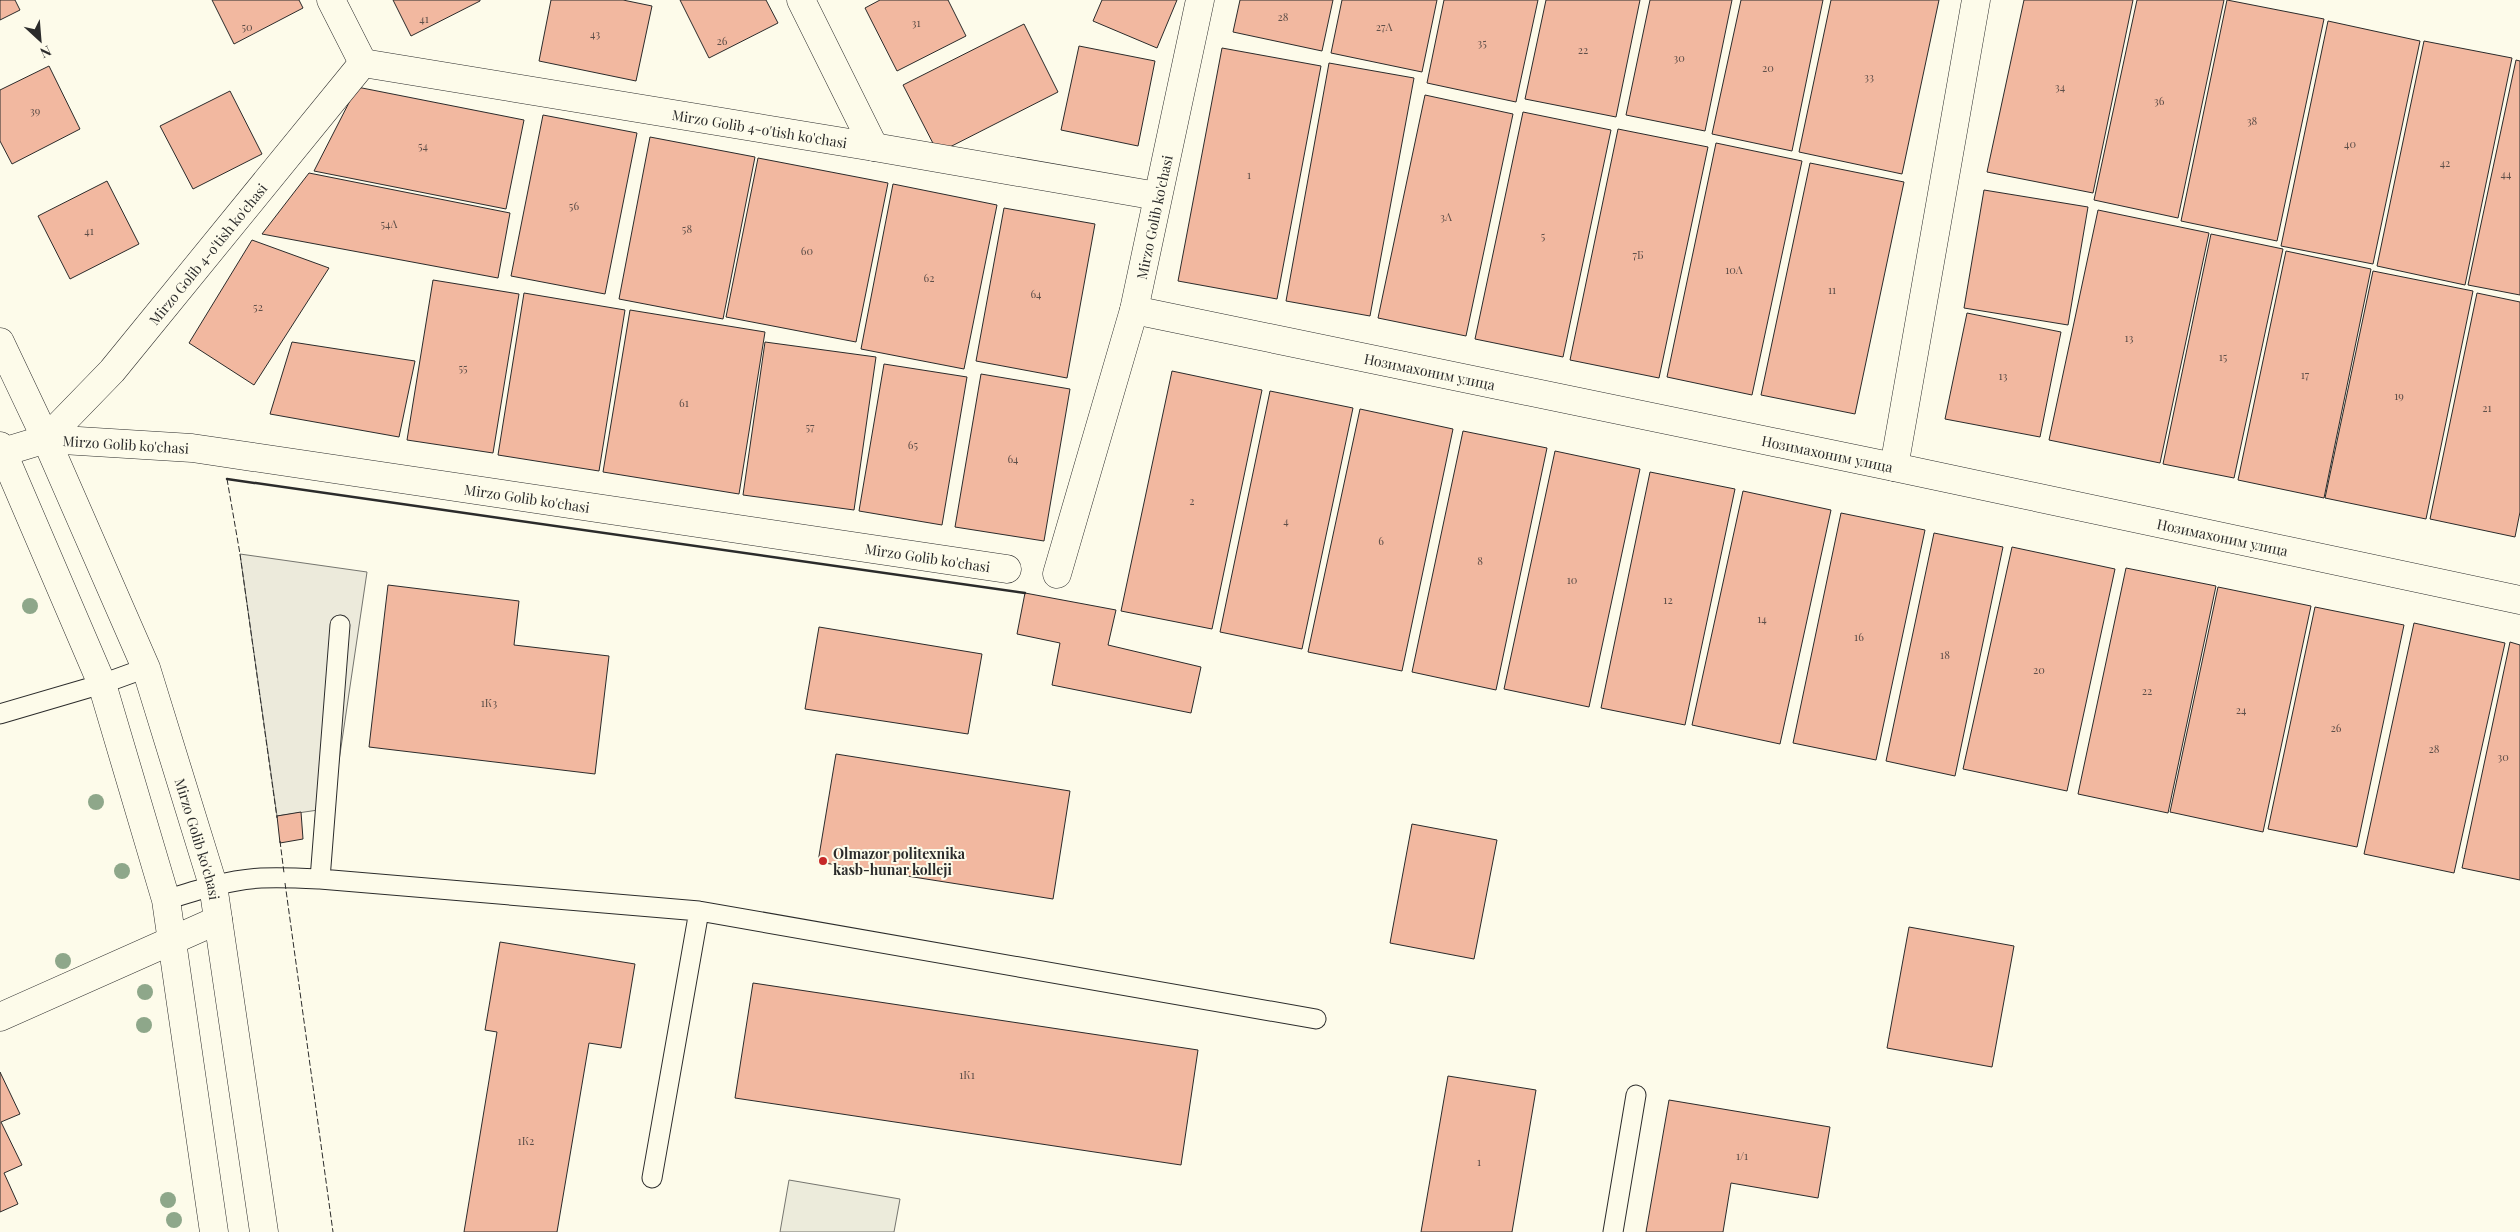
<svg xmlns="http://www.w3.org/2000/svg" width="2520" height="1232" font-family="'Playfair Display',serif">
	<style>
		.green { fill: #ecebdb; stroke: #74746e }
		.parking { fill: #eceadb; stroke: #74746e }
		.building { fill: #f2b8a0; stroke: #2b2b2b }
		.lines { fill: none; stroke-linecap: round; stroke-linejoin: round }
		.lane-casing { stroke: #2b2b2b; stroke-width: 21 }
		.street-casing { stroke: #2b2b2b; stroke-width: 29 }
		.secondary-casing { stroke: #2b2b2b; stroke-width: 29 }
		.lane { stroke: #fdfbea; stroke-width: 19 }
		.street { stroke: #fdfbea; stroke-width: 28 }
		.secondary { stroke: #fdfbea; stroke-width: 28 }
		.fence { stroke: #2b2b2b; stroke-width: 1; stroke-dasharray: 6 2.5; stroke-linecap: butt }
		.wall { stroke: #2b2b2b; stroke-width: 2.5 }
		.tree { fill: #8ea78a }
		.poi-dot { fill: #c62828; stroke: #fdfbea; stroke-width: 2 }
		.labels { text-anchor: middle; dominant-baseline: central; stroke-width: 4; stroke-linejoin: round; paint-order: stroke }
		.number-label { font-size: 11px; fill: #5d4e48 }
		.street-label { font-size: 14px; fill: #2b2b2b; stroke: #fdfbea }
		.poi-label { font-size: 14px; font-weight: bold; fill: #2b2b2b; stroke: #fdfbea; text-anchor: start }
	</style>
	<rect width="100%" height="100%" fill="#fdfbea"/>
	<path class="green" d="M789 1180 900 1199 894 1232H780Z"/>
	<path class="parking" d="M240 554 367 572 332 808 277 816Z"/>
	<path class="building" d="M0 0H15L20 10 0 20Z
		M212 0H299L303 8 234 44Z
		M393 0H480V1L411 36Z
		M551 0H623L652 6 636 81 539 61Z
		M680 0H766L778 23 709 58Z
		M880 0H948L966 36 897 71 865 8Z
		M1102 0H1177L1157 48 1093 21Z
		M1240 0H1333L1322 51 1233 32Z
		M1342 0H1437L1422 72 1331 53Z
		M1444 0H1538L1516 102 1427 83Z
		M1546 0H1640L1616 117 1525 99Z
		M1650 0H1732L1705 131 1626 115Z
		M1741 0H1823L1792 151 1712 134Z
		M1831 0H1939L1902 174 1799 152Z
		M2024 0H2133L2093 193 1987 172Z
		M2137 0H2224L2178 218 2094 200Z
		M2227 0 2324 19 2277 241 2181 221Z
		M2328 21 2420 41 2373 264 2281 246Z
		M1024 24 1058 92 938 153 903 85Z
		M2424 41 2512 58 2465 285 2377 266Z
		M1079 46 1155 61 1138 146 1061 130Z
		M1222 48 1321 66 1277 299 1178 281Z
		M2516 60 2520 61V295L2468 285Z
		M1329 63 1414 78 1370 316 1286 301Z
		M49 66 80 129 12 164 0 141V90Z
		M357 87 524 120 506 209 314 171Z
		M230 91 262 154 193 189 160 126Z
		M1425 95 1513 114 1466 336 1378 318Z
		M1523 112 1611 130 1563 357 1475 339Z
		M543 115 637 133 605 294 511 276Z
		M1618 129 1708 147 1659 378 1570 360Z
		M650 137 755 157 723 319 619 299Z
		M1716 143 1802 161 1752 395 1667 377Z
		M758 158 888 183 856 342 726 317Z
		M1810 163 1904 182 1855 414 1761 395Z
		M309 173 510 213 498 278 262 234Z
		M107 181 139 244 70 279 38 216Z
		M893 184 997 205 964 369 861 349Z
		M1984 190 2088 207 2068 325 1964 308Z
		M1004 208 1095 224 1067 378 976 361Z
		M2098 210 2209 233 2160 463 2049 440Z
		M2211 234 2283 249 2234 478 2163 464Z
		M252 240 329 268 254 385 189 343Z
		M2286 251 2371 269 2324 498 2238 480Z
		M2373 271 2473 291 2426 519 2325 498Z
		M433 280 519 294 493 453 407 440Z
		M524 293 625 310 599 471 498 455Z
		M2477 293 2520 302V512L2515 537 2430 519Z
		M630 310 765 332 739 494 603 472Z
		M1967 313 2061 332 2040 437 1945 419Z
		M292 342 415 361 399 437 270 414Z
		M765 342 876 357 854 510 743 495Z
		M884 364 967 377 942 525 859 511Z
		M1172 371 1262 390 1212 629 1121 611Z
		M981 374 1070 389 1044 541 955 527Z
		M1270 391 1353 408 1302 649 1220 632Z
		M1360 409 1453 429 1402 671 1308 652Z
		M1463 431 1547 448 1496 690 1412 672Z
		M1555 451 1640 469 1589 707 1504 689Z
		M1650 472 1735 489 1685 725 1601 708Z
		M1743 491 1831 510 1780 744 1692 725Z
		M1841 513 1925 530 1876 760 1793 743Z
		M1934 533 2003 547 1955 776 1886 761Z
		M2012 547 2115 569 2067 791 1963 769Z
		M2126 568 2216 586 2168 813 2078 794Z
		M388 585 519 601 514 645 609 656 595 774 369 747Z
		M2218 587 2311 606 2263 832 2170 812Z
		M1025 593 1116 610 1108 645 1201 667 1191 713 1052 685 1060 643 1017 634Z
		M2315 607 2404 625 2357 847 2268 829Z
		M2414 623 2505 643 2454 873 2364 854Z
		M819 627 982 654 968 734 805 709Z
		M2510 642 2520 645V880L2462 868Z
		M836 754 1070 791 1053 899 818 862Z
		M301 812 303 839 280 843 277 816Z
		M1412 824 1497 840 1474 959 1390 943Z
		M1909 927 2014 946 1992 1067 1887 1048Z
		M500 942 635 964 621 1048 589 1043 557 1232H464L497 1032 485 1030Z
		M753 983 1198 1050 1181 1165 735 1098Z
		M0 1072 20 1114 1 1122 22 1165 4 1173 18 1204 0 1212Z
		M1448 1076 1536 1090 1512 1232H1421Z
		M1669 1100 1830 1127 1818 1198 1731 1183 1723 1232H1646Z"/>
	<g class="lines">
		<g class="lane-casing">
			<path id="lane" d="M0 714 102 684 146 668
				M320 879 340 625
				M166 900C197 890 228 880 261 878 281 877 300 878 320 879L699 911 1316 1019
				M652 1178 699 911
				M1613 1232 1636 1095"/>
		</g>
		<g class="street-casing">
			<g id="street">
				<path d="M331 0 363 63"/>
				<path d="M801 0 874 147"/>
				<path id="s1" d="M363 63 874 147 1157 196"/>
				<path id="s2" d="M1134 310 1894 467 2520 600"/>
				<path id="s3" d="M46 439 192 448 1007 569"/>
				<path id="s4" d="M46 439 112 371 363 63"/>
				<path d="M1894 467 1976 0"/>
				<path id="s5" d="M1057 574 1134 310 1200 0"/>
				<path d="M0 1017 218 920"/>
			</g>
		</g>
		<g class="secondary-casing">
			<g id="secondary">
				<path id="s6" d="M0 342 46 439 146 668 213 885 264 1232"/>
				<path d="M0 446 102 684 166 900 214 1232"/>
				<path d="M3 452 46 439"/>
			</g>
		</g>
		<use href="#lane" class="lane"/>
		<use href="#street" class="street"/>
		<use href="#secondary" class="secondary"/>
		<path class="fence" d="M227 479 240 554 277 818
			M280 841 284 873
			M285 883 333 1232"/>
		<path class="wall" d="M227 479 1025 593"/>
	</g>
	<g class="tree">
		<circle cx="30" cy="606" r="8"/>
		<circle cx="96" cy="802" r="8"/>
		<circle cx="122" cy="871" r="8"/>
		<circle cx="63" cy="961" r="8"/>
		<circle cx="145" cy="992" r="8"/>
		<circle cx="144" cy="1025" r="8"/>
		<circle cx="168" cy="1200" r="8"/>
		<circle cx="174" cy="1220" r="8"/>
	</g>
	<circle class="poi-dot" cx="823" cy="861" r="5"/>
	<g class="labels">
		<g class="number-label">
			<text x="1283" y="16">28</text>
			<text x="424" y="18">41</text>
			<text x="916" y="22">31</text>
			<text x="247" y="26">50</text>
			<text x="1384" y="26">27A</text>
			<text x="595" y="33">43</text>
			<text x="722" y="40">26</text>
			<text x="1482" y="42">35</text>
			<text x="1583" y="49">22</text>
			<text x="1679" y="57">30</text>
			<text x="1768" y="67">20</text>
			<text x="1869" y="76">33</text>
			<text x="2060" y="86">34</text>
			<text x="2159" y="100">36</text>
			<text x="35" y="110">39</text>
			<text x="2252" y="120">38</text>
			<text x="2350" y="143">40</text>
			<text x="423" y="145">54</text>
			<text x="2445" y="162">42</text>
			<text x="2506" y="173">44</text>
			<text x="1249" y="174">1</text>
			<text x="574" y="205">56</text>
			<text x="1446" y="216">3A</text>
			<text x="389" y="223">54A</text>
			<text x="687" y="228">58</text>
			<text x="89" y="230">41</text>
			<text x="1543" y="235">5</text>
			<text x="807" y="250">60</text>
			<text x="1638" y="254">7Б</text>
			<text x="1734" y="269">10A</text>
			<text x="929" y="277">62</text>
			<text x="1832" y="289">11</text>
			<text x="1036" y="293">64</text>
			<text x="258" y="306">52</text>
			<text x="2129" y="337">13</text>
			<text x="2223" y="356">15</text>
			<text x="463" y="367">55</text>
			<text x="2305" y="374">17</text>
			<text x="2003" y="375">13</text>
			<text x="2399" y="395">19</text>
			<text x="684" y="402">61</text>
			<text x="2487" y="407">21</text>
			<text x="810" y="426">57</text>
			<text x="913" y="444">65</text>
			<text x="1013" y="458">64</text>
			<text x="1192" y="500">2</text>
			<text x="1286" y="520">4</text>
			<text x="1381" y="540">6</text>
			<text x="1480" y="560">8</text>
			<text x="1572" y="579">10</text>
			<text x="1668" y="599">12</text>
			<text x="1762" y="618">14</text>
			<text x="1859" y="636">16</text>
			<text x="1945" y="654">18</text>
			<text x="2039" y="669">20</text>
			<text x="2147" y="690">22</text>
			<text x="489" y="702">1К3</text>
			<text x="2241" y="709">24</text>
			<text x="2336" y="727">26</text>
			<text x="2434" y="748">28</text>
			<text x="2503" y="756">30</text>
			<text x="967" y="1074">1К1</text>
			<text x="526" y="1140">1К2</text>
			<text x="1742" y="1155">1/1</text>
			<text x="1479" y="1161">1</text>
		</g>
		<g class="street-label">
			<text stroke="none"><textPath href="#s1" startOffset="402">Mirzo Golib 4-o'tish ko'chasi</textPath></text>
			<text stroke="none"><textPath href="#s5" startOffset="370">Mirzo Golib ko'chasi</textPath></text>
			<text stroke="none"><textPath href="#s4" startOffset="246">Mirzo Golib 4-o'tish ko'chasi</textPath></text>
			<text stroke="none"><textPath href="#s2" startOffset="302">Нозимахоним улица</textPath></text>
			<text stroke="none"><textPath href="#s3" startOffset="80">Mirzo Golib ko'chasi</textPath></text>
			<text stroke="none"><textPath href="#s2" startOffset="708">Нозимахоним улица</textPath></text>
			<text stroke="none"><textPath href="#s3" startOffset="485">Mirzo Golib ko'chasi</textPath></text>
			<text stroke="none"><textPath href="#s2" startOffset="1112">Нозимахоним улица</textPath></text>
			<text stroke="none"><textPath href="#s3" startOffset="890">Mirzo Golib ko'chasi</textPath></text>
			<text stroke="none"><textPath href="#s6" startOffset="536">Mirzo Golib ko'chasi</textPath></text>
		</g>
		<g class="poi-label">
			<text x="833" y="853">Оlmazor politexnika<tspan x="833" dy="16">kasb-hunar kolleji</tspan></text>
		</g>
	</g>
	<g transform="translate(40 40) rotate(154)" stroke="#fdfbea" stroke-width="4" paint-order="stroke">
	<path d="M0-4L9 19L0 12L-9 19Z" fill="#2b2b2b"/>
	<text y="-8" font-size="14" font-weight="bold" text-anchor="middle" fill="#2b2b2b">N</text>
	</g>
</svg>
